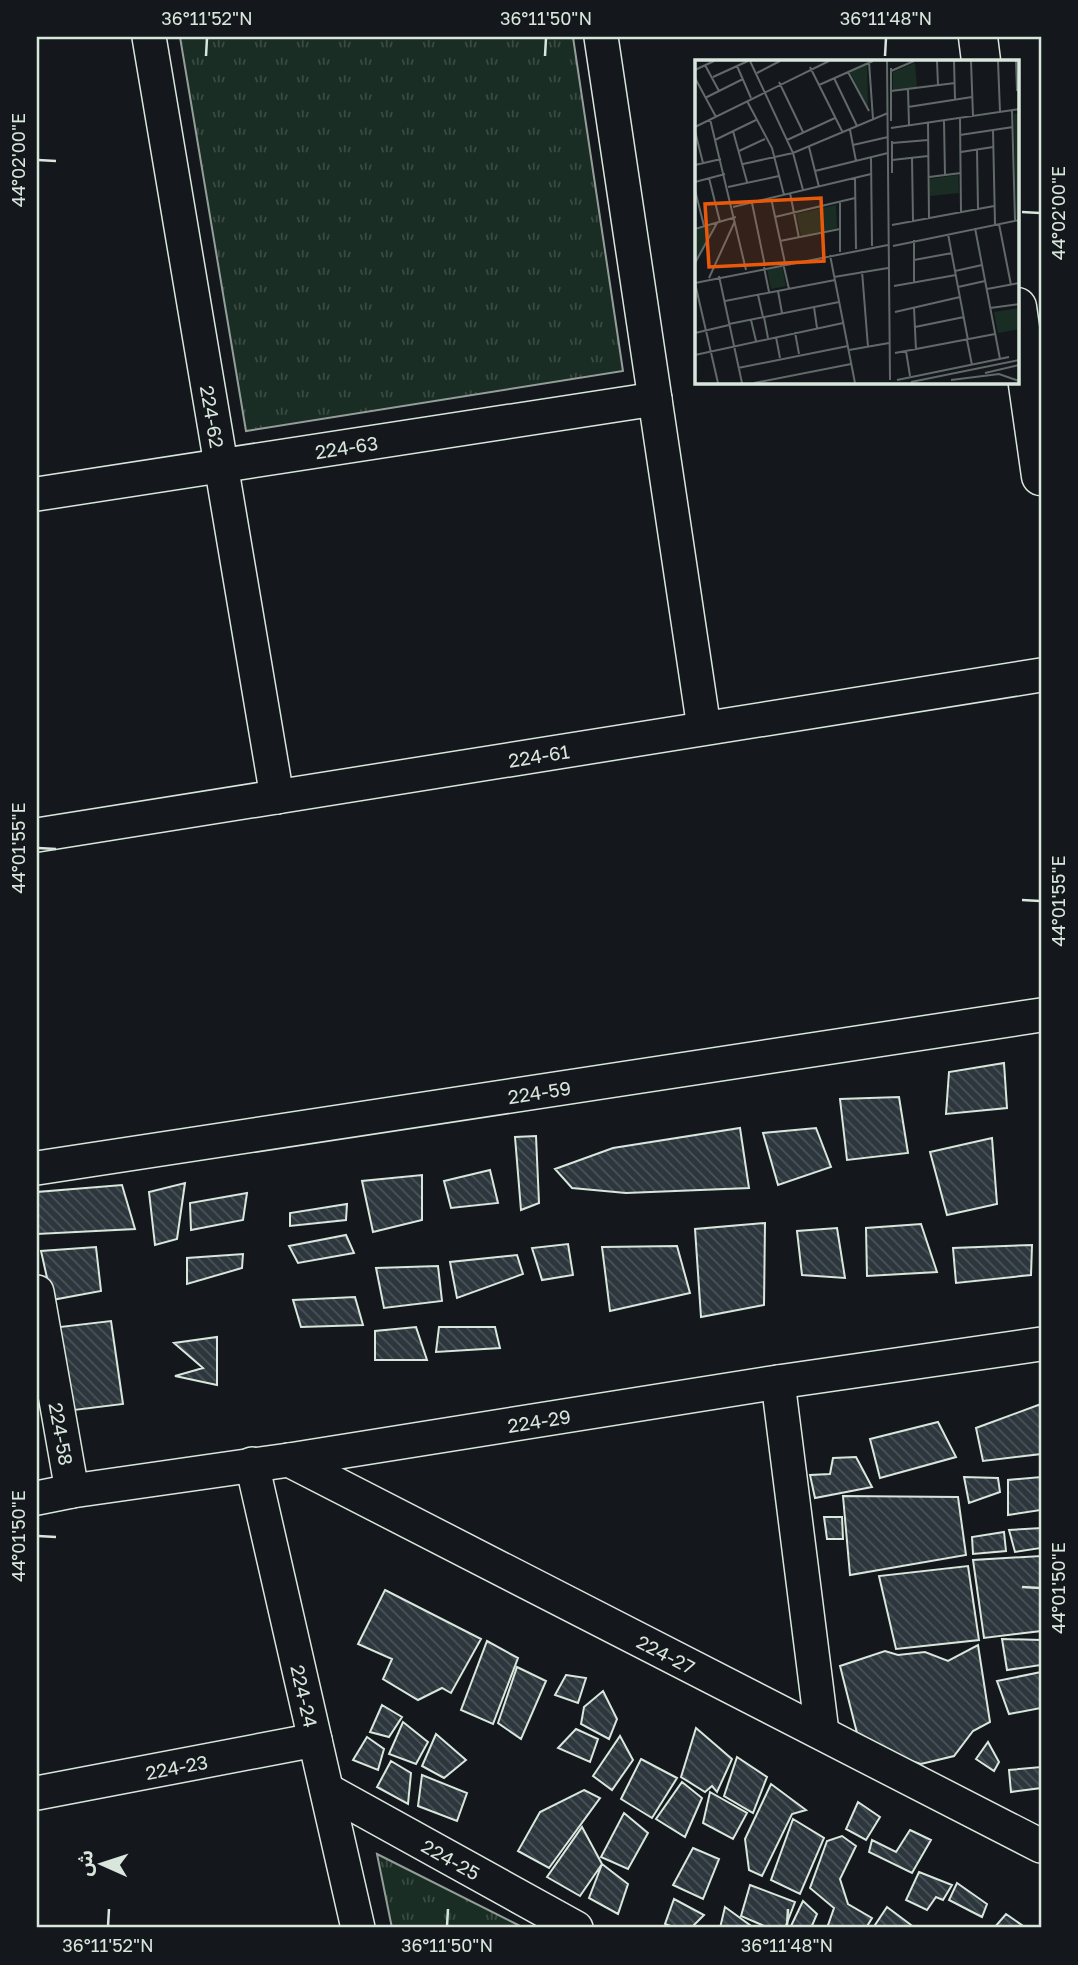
<svg xmlns="http://www.w3.org/2000/svg" width="1078" height="1965" font-family="'Golos Text','Noto Sans Arabic',sans-serif">
	<style>
		.grass { fill: url(#grass-tufts); stroke: #939e99; stroke-width: 2 }
		.building { fill: url(#building-back-hatch); stroke: #d8e6dc; stroke-width: 2 }
		.lines { fill: none; stroke-linecap: round; stroke-linejoin: round }
		.street-casing { stroke: #d8e6dc; stroke-width: 36 }
		.secondary-casing { stroke: #d8e6dc; stroke-width: 41 }
		.street { stroke: #14181c; stroke-width: 33 }
		.secondary { stroke: #14181c; stroke-width: 38 }
		.ticks { fill: none; stroke: #d8e6dc; stroke-width: 2.5 }
		.labels { text-anchor: middle; dominant-baseline: central; stroke-width: 5; stroke-linejoin: round; paint-order: stroke }
		.street-label { font-size: 19px; fill: #d8e6dc; stroke: #14181c }
		.inset-road { fill: none; stroke: #626a69; stroke-width: 2 }
		.view { fill: #e8590c; fill-opacity: 0.15; stroke: #e8590c; stroke-width: 3.5 }
		.inset-edge { fill: none; stroke: #d8e6dc; stroke-width: 3.5 }
		.neatline { fill: none; stroke: #d8e6dc; stroke-width: 2.5 }
		.ticks-label { font-size: 18px; text-anchor: middle; fill: #d8e6dc }
	</style>
	<defs>
		<pattern id="grass-tufts" width="24" height="20" patternUnits="userSpaceOnUse" patternTransform="scale(1.75)"><rect width="24" height="20" fill="#1a2d24"/><path d="M3 7l-1-3M5 7V3M7 7l1-3M15 17l-1-3M17 17v-4M19 17l1-3" fill="none" stroke="#3b4b43"/></pattern>
		<pattern id="building-back-hatch" width="6" height="6" patternUnits="userSpaceOnUse" patternTransform="scale(1.75)"><rect width="6" height="6" fill="#2c363c"/><path d="M-1 5l2 2M0 0l6 6M5-1l2 2" fill="none" stroke="#4a5358"/></pattern>
	</defs>
	<rect width="100%" height="100%" fill="#14181c"/>
	<path class="grass" d="M180 37H573L623 371 246 431Z
		M377 1854 524 1928H392Z"/>
	<path class="building" d="M1004 1063 1007 1108 946 1114 949 1072Z
		M899 1097 908 1153 847 1160 840 1099Z
		M740 1128 749 1188 626 1193 572 1188 555 1169 613 1148Z
		M816 1128 831 1167 778 1185 763 1133Z
		M536 1136 539 1203 521 1210 515 1137Z
		M992 1138 997 1204 947 1215 930 1152Z
		M490 1170 498 1203 451 1208 444 1181Z
		M422 1175V1220L373 1232 362 1181Z
		M185 1183 177 1239 155 1245 149 1192Z
		M122 1185 135 1229 37 1234V1192Z
		M247 1193 243 1220 191 1230 190 1203Z
		M347 1204 346 1220 290 1226V1213Z
		M765 1223 764 1305 701 1317 695 1229Z
		M921 1224 937 1272 867 1276 866 1228Z
		M837 1228 845 1278 802 1275 797 1231Z
		M346 1235 354 1253 298 1263 289 1246Z
		M568 1244 573 1275 542 1280 532 1248Z
		M1032 1245 1031 1275 956 1283 953 1248Z
		M677 1246 690 1293 610 1311 602 1247Z
		M96 1247 101 1291 52 1300 41 1251Z
		M243 1254 242 1268 187 1284V1258Z
		M517 1255 523 1274 457 1298 450 1262Z
		M438 1266 442 1301 384 1308 376 1268Z
		M355 1297 363 1325 301 1327 293 1300Z
		M111 1321 123 1404 66 1411 51 1328Z
		M416 1327 427 1360H375V1331Z
		M439 1327H495L500 1348 436 1352Z
		M217 1337V1385L175 1376 203 1368 174 1343Z
		M1041 1404V1454L983 1461 976 1428Z
		M938 1422 956 1457 880 1478 870 1439Z
		M856 1457 872 1487 815 1498 810 1475 830 1474 833 1458Z
		M964 1477 998 1478 1000 1492 969 1503Z
		M1041 1477V1510L1008 1515V1480Z
		M843 1496 958 1497 966 1555 850 1575Z
		M824 1517H842L843 1539H827Z
		M1041 1528V1548L1015 1552 1009 1530Z
		M1004 1532 1006 1551 973 1554 972 1537Z
		M1041 1556V1631L984 1638 973 1560Z
		M968 1566 979 1640 896 1649 879 1576Z
		M385 1590 481 1639 451 1693 442 1688 418 1700 383 1679 392 1659 358 1644Z
		M1002 1639 1041 1640V1665L1007 1670Z
		M487 1641 518 1658 493 1724 461 1710Z
		M978 1645 990 1722 973 1731 954 1756 921 1764 860 1745 840 1666 885 1651 898 1655 925 1652 948 1661Z
		M517 1667 546 1681 521 1739 498 1723Z
		M1041 1672V1708L1009 1714 997 1681Z
		M566 1675 586 1678 578 1703 555 1695Z
		M603 1691 617 1719 609 1739 581 1724 584 1707Z
		M382 1705 402 1717 389 1737 370 1732Z
		M403 1722 428 1742 416 1764 389 1754Z
		M696 1728 732 1759 717 1792 712 1786 705 1792 681 1777Z
		M576 1729 598 1739 590 1762 558 1748Z
		M436 1734 466 1760 444 1778 422 1766Z
		M620 1736 633 1760 612 1790 593 1776Z
		M367 1737 384 1749 378 1770 353 1760Z
		M988 1742 999 1762 994 1771 976 1759Z
		M737 1757 767 1777 753 1813 724 1796Z
		M641 1759 677 1778 652 1818 621 1799Z
		M391 1761 411 1773 408 1804 377 1787Z
		M1041 1767V1788L1011 1792 1009 1770Z
		M422 1775 467 1793 457 1821 418 1806Z
		M682 1782 702 1798 685 1837 656 1819Z
		M771 1784 806 1810 792 1814 762 1876 749 1870 745 1839Z
		M584 1790 600 1798 549 1868 518 1851 540 1812Z
		M710 1792 747 1813 733 1839 703 1823Z
		M858 1802 880 1817 866 1840 846 1829Z
		M624 1813 648 1833 628 1869 601 1857Z
		M793 1819 824 1838 800 1894 771 1880Z
		M582 1827 602 1864 580 1896 547 1877Z
		M910 1830 931 1840 912 1873 869 1852 872 1840 896 1852Z
		M842 1836 856 1846 840 1879 848 1904 872 1918 866 1928 846 1927V1928H827L834 1908 810 1888 827 1841Z
		M693 1848 719 1859 703 1899 673 1885Z
		M602 1864 628 1884 618 1914 589 1898Z
		M919 1872 952 1885 943 1900 936 1897 927 1910 906 1900Z
		M957 1883 987 1904 982 1917 949 1900Z
		M750 1885 795 1902 785 1928H769L741 1916Z
		M674 1899 704 1915 691 1928H676L665 1924Z
		M803 1901 817 1914 811 1928H790Z
		M725 1907 754 1928H720Z
		M887 1907 915 1928H873Z
		M1006 1914 1026 1928H994Z"/>
	<g class="lines">
		<g class="street-casing">
			<g id="street">
				<path id="s1" d="M149 37 277 797"/>
				<path d="M601 37 704 728"/>
				<path id="s2" d="M37 494 655 399"/>
				<path id="s3" d="M37 835 1041 675"/>
				<path id="s4" d="M37 1168 1041 1015"/>
				<path id="s5" d="M37 1292 72 1491"/>
				<path d="M778 1382 822 1732"/>
				<path id="s6" d="M289 1460 1041 1846"/>
				<path id="s7" d="M252 1464 358 1928"/>
				<path id="s8" d="M37 1498 72 1491 289 1460 778 1382 1041 1344"/>
				<path id="s9" d="M327 1790 576 1928"/>
				<path id="s10" d="M37 1793 315 1740"/>
			</g>
		</g>
		<g class="secondary-casing">
			<path id="secondary" d="M978 37 981 61
				M1017 307 1041 476"/>
		</g>
		<use href="#street" class="street"/>
		<use href="#secondary" class="secondary"/>
	</g>
	<path class="ticks" d="M206 56 207 38M545 56 546 38M885 56 886 38M38 160 56 161M1022 212 1040 213M38 848 56 849M1022 900 1040 901M38 1536 56 1537M1022 1587 1040 1588M108 1926 109 1909M447 1926 448 1909M787 1926 788 1909"/>
	<g class="labels">
		<g class="street-label">
			<text stroke="none"><textPath href="#s1" startOffset="385">224-62</textPath></text>
			<text stroke="none"><textPath href="#s2" startOffset="313">224-63</textPath></text>
			<text stroke="none"><textPath href="#s3" startOffset="508">224-61</textPath></text>
			<text stroke="none"><textPath href="#s4" startOffset="508">224-59</textPath></text>
			<text stroke="none"><textPath href="#s8" startOffset="508">224-29</textPath></text>
			<text stroke="none"><textPath href="#s5" startOffset="144">224-58</textPath></text>
			<text stroke="none"><textPath href="#s6" startOffset="424">224-27</textPath></text>
			<text stroke="none"><textPath href="#s7" startOffset="238">224-24</textPath></text>
			<text stroke="none"><textPath href="#s10" startOffset="142">224-23</textPath></text>
			<text stroke="none"><textPath href="#s9" startOffset="142">224-25</textPath></text>
		</g>
	</g>
	<g transform="translate(695 60)">
		<rect width="324" height="324" fill="#14181c"/>
		<path d="M220 3 222 28 198 31V12ZM263 115 264 133 235 136V119ZM141 145 142 168 106 176 101 154ZM18 166 2 201 0 200V170ZM87 206 91 226 76 229 72 209ZM324 248V269L303 273 299 252Z" fill="#1a2d24"/>
		<path d="M172 3 173 48 155 12Z" fill="#1a2d24"/>
		<path d="M324 53V158H321L319 54Z" fill="#1a2d24"/>
		<path class="inset-road" d="M55 1 98 93 108 130M192 1 195 320M242 1 243 25M259 1 260 39M276 1 278 56M303 1 305 52M321 1 322 31M174 2 178 59M10 5 24 31M42 6 56 38M115 7 148 73M196 8V61M0 10 19 1M196 11 219 1M153 12 174 51M62 13 85 1M18 17 53 1M0 18 21 57M139 18 162 66M84 22 108 72M124 25 178 1M213 30 214 65M196 31 260 23M10 38 48 19M52 41 77 88 89 135M213 47 277 37M317 51 320 160M265 58 266 152M15 59 51 210M249 61 250 115M233 63 234 158M0 67 134 1M196 68 324 49M155 70 161 101M298 70 300 164M0 71 8 103M38 71 52 122M265 75 318 67M20 80 61 60M92 80 140 58M197 81V113M197 83 233 80M158 85 193 77M114 87 124 127M282 90 283 149M44 91 70 79M266 92 298 87M176 97 177 186M217 98 218 161M197 100 233 96M48 104 98 93 193 53M0 105 26 99M120 111 193 93M234 117 266 113M14 118 25 162M160 118 161 189M0 122 30 114M33 127 84 116M0 130 9 166M95 133 104 178M76 138 90 203M145 142V192M57 143 70 206M38 147 176 114M80 157 160 138M304 164 316 225M197 165 299 146M280 168 305 299M0 169 41 157M253 174 273 280M219 180V223M85 181 145 169M198 186 324 160M135 195 160 323M219 200 257 193M0 203 22 163M88 203 94 229M69 207 74 232M167 211 173 287M260 211 287 205M24 216 47 323M139 217 193 208M14 218 40 161M0 223 193 185M0 223 23 323M199 226 261 215M263 227 290 221M292 229 324 223M83 231 87 253M63 235 68 257M30 241 140 220M119 247 122 268M219 248 221 290M295 248 324 244M200 252 265 237M69 257 73 278M56 260 61 281M34 264 144 242M220 267 269 257M100 272 104 294M0 273 34 265M81 277 85 298M272 280 277 305M154 290 194 283M211 291 215 316M200 293 300 274M0 295 148 263M43 308 153 286M290 313 324 305M202 320 314 297M256 320 304 314 324 321M216 322 324 300M59 323 156 304"/>
		<path class="view" d="M126 138 129 201 14 207 10 144Z"/>
		<rect width="324" height="324" class="inset-edge"/>
	</g>
	<rect width="1078" height="1965" fill="none" stroke="#14181c" stroke-width="77"/>
	<g transform="translate(102 1864) rotate(273)" stroke="#14181c" stroke-width="5" paint-order="stroke">
	<path d="M0-5L12 26L0 18L-12 26Z" fill="#d8e6dc"/>
	<text y="-10" font-size="19" font-weight="bold" text-anchor="middle" fill="#d8e6dc">ش</text>
	</g>
	<rect x="38" y="38" width="1002" height="1888" class="neatline"/>
	<g class="ticks-label">
		<text x="207" y="25">36°11'52"N</text>
		<text x="546" y="25">36°11'50"N</text>
		<text x="886" y="25">36°11'48"N</text>
		<text transform="translate(19 160) rotate(-90)" y="6">44°02'00"E</text>
		<text transform="translate(1059 213) rotate(-90)" y="6">44°02'00"E</text>
		<text transform="translate(19 848) rotate(-90)" y="6">44°01'55"E</text>
		<text transform="translate(1059 901) rotate(-90)" y="6">44°01'55"E</text>
		<text transform="translate(19 1536) rotate(-90)" y="6">44°01'50"E</text>
		<text transform="translate(1059 1588) rotate(-90)" y="6">44°01'50"E</text>
		<text x="108" y="1952">36°11'52"N</text>
		<text x="447" y="1952">36°11'50"N</text>
		<text x="787" y="1952">36°11'48"N</text>
	</g>
</svg>
